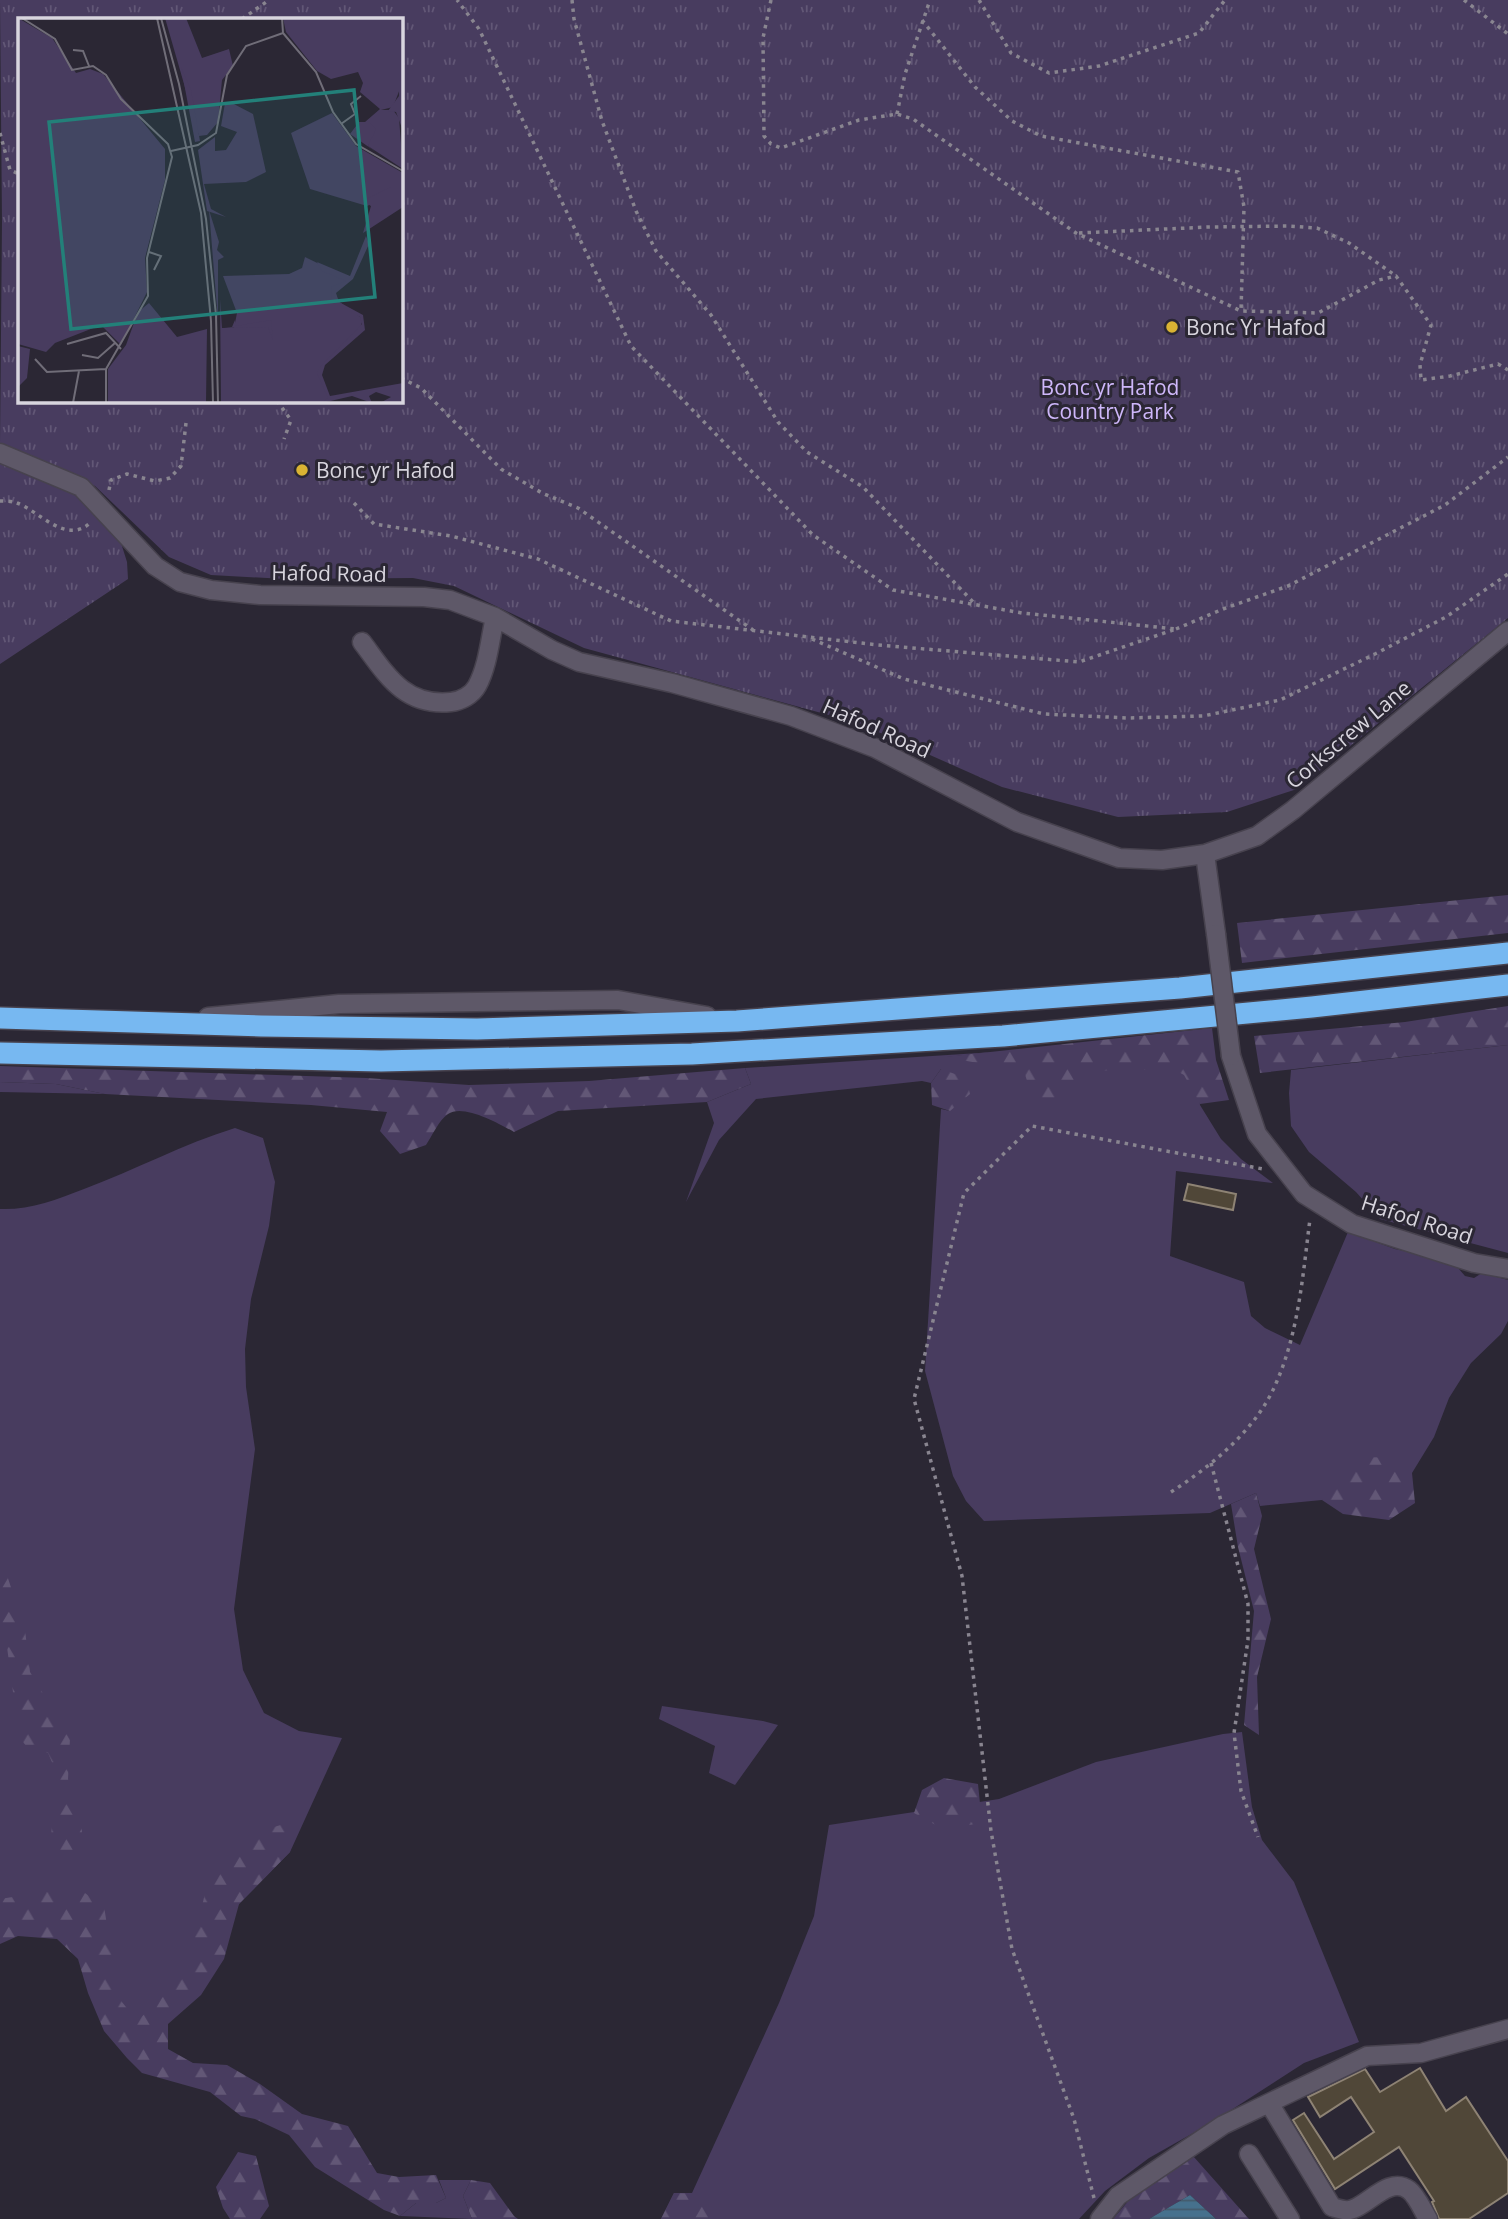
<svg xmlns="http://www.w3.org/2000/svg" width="1508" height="2219" font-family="'Open Sans',sans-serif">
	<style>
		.green { fill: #483c5f }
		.forest { fill: url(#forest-firs) }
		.park { fill: url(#park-tufts); fill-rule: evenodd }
		.water { fill: url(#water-rules) }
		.building { fill: #504738; stroke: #8e8374; stroke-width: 2 }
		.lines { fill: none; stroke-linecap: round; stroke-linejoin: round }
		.minor-casing { stroke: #47424e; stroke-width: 21 }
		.highway-casing { stroke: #47424e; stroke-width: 24 }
		.path { stroke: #898590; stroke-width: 3.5; stroke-dasharray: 3.5 5; stroke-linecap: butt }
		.minor { stroke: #5e5868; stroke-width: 18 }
		.highway { stroke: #77b8f1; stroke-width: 21 }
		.minor-bridge-casing { stroke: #47424e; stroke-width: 21; stroke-linecap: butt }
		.minor-bridge { stroke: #5e5868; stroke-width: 18 }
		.poi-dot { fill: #dab333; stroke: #2b2734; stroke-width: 2.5 }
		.labels { text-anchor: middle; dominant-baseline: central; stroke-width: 6; stroke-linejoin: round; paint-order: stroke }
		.poi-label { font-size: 21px; fill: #d8d5de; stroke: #2b2734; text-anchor: start }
		.park-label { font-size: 21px; fill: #ceb7fa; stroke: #2b2734 }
		.street-label { font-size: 21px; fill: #d8d5de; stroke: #2b2734 }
		.inset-road { fill: none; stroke: #706d78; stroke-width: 2 }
		.view { fill: #238079; fill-opacity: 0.15; stroke: #238079; stroke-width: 3.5 }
		.inset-edge { fill: none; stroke: #d8d5de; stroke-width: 3.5 }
	</style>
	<defs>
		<pattern id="forest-firs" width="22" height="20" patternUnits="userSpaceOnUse" patternTransform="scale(1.75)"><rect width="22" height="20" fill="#483c5f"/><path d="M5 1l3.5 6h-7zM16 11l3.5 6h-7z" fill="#625776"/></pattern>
		<pattern id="park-tufts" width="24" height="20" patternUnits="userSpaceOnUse" patternTransform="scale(1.75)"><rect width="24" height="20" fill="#483c5f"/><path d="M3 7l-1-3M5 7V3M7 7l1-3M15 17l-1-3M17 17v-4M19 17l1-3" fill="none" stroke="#625776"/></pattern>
		<pattern id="water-rules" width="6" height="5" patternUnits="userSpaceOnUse" patternTransform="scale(1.75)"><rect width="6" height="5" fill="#46718d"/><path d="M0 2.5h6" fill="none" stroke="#445b6c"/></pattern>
	</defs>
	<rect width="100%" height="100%" fill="#2b2734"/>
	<path class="green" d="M1508 1045V1253L1380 1219 1356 1192 1309 1152 1291 1126 1289 1093 1291 1070Z
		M1196 1050 1200 1105 1221 1139 1241 1159 1273 1183 1176 1171 1170 1256 1244 1282 1251 1316 1265 1328 1300 1345 1348 1232 1395 1249 1452 1261 1465 1276 1474 1278 1482 1273 1508 1280V1321L1501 1334 1471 1363 1449 1398 1434 1437 1412 1473 1322 1500 1260 1506 1256 1493 1210 1513 984 1521 966 1501 953 1476 925 1371 941 1109 950 1111 941 1069 931 1083 922 1081 756 1099 719 1140 686 1202 714 1123 707 1102 751 1084 745 1068 994 1052 947 1057Z
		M0 1082 56 1084 105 1094 0 1092Z
		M235 1128 263 1138 275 1182 269 1226 251 1299 245 1349 246 1387 255 1449 234 1609 243 1670 264 1713 299 1731 342 1738 290 1852 239 1904 145 2050 112 2010 88 1933 0 1935V1209C30 1210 56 1200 84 1189 135 1170 183 1144 235 1128Z
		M662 1706 763 1721 778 1725 735 1785 709 1773 715 1746 659 1719Z
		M1242 1732 1252 1807 1262 1840 1294 1882 1359 2042 1304 2063 1211 2123 1149 2158 1105 2191 1079 2219H661L674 2193H692L779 2003 814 1916 829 1825 999 1799 1096 1762 1223 1734Z
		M439 2180H471L463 2196 472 2219 400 2216 416 2203H436L446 2198Z"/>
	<path class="forest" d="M1508 895V933L1242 963 1237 923Z
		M1508 1006V1045L1260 1073 1254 1036 1405 1022Z
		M1212 1028 1216 1060 1229 1100 1200 1104 1184 1075 1173 1069 1083 1071 1076 1087 1061 1107H1035L1024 1071 944 1057Z
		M0 1066 366 1078 469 1085 589 1081 745 1068 751 1084 707 1102 558 1111 514 1132C500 1124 463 1103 448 1114 439 1120 432 1136 426 1145L400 1154 380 1131 387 1112 311 1105 105 1094 56 1084 0 1082Z
		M941 1069 966 1078 970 1094 950 1111 932 1105 931 1083Z
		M1366 1457 1396 1458 1412 1473 1415 1503 1389 1520 1343 1514 1322 1500 1331 1479Z
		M1256 1493 1262 1516 1254 1549 1271 1619 1257 1677 1259 1735 1244 1725 1254 1611 1238 1547 1231 1504Z
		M0 1554 25 1630 30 1672 70 1738 68 1779 82 1831 80 1859 65 1875 51 1854 52 1806 62 1801V1785L48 1753 27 1747 19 1737 5 1632 0 1615Z
		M944 1778 978 1784 982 1823 943 1829 914 1813 922 1790Z
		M294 1821 290 1852 239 1904 224 1959 201 1995 168 2024V2049L193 2063 227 2065 260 2084 302 2114 348 2126 377 2173 399 2177 436 2175 446 2198 436 2203H416L400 2216 384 2210 315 2167 289 2135 255 2119 241 2116 210 2092 142 2073 127 2058 104 2031 88 1993 78 1959 57 1939 18 1936 0 1944V1899L76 1887 104 1906 118 1997 137 2021 186 1975 206 1889 226 1852 247 1835Z
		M238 2152 256 2156 269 2206 260 2219H230L223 2208 216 2187Z
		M1193 2156 1249 2219H1216L1190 2195 1149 2219H1113L1129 2200Z
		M471 2180 490 2183 514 2216 518 2219H472L463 2196Z
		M674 2193 700 2194 710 2219H661Z"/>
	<path class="park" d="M0 0H1508V618L1297 789 1227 812 1118 817 1002 787 858 723 584 648 454 586 413 578 285 579 211 575 169 557 95 486 0 445 2 222ZM19 19H401V401H19Z
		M0 463 70 491 98 515 121 543 127 562 128 579 0 664Z"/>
	<path class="water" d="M1190 2195 1216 2219H1149Z"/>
	<path class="building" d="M1188 1184 1236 1194 1233 1210 1184 1200Z
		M1420 2068 1446 2111 1466 2097 1508 2161V2193L1469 2219H1439L1432 2202 1434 2201 1399 2147 1335 2189 1293 2120 1304 2113 1334 2159 1374 2132 1351 2097 1320 2117 1308 2097 1365 2069 1380 2092Z"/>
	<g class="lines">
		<g class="minor-casing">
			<path id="minor" d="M0 453 81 487 155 566 180 582 211 590 260 595 424 597 450 600 495 617 552 650 579 662 672 683 791 716 875 748 1017 822 1119 858 1162 860 1205 854 1257 836 1293 810 1508 631
				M362 642C386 674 404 707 451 702 461 701 472 695 477 686 488 666 490 639 495 617
				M1205 854 1216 934
				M208 1017 339 1004 618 1000 707 1016
				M1231 1056 1257 1134 1304 1194 1352 1224 1474 1263 1508 1269
				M1269 2103 1332 2207C1339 2209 1346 2212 1353 2209 1370 2203 1390 2176 1409 2190 1417 2196 1423 2211 1428 2219
				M1249 2154 1290 2219
				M1100 2219 1118 2196 1223 2125 1367 2056 1421 2053 1508 2029"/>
		</g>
		<g class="highway-casing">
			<path id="highway" d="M0 1018 261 1026 477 1029 737 1021 1180 988 1508 953
				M0 1053 381 1061 692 1054 1003 1036 1312 1007 1508 985"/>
		</g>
		<path class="path" d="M572 0 574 19 602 121 636 211 656 251 711 315 778 422 807 452 863 487 975 604
			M771 0 763 38 764 136 771 144 781 148 859 120 897 114 913 119 1076 233 1241 311 1318 313 1379 280 1396 276 1431 325 1420 365 1421 380 1450 376 1498 364 1508 370
			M979 0 1011 53 1049 73 1099 66 1199 33 1225 0
			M1464 0 1508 34
			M242 19 269 0
			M922 20 975 87 1012 121 1041 136 1238 172 1244 207 1241 311
			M897 114 905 74 930 0
			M0 133 10 170 19 174
			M1079 233 1209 227 1288 226 1317 228 1349 243 1396 276
			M401 378 421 388 501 469 542 493 578 508 753 630
			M277 401 291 420 284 439
			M109 490 111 480 127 474 155 481 170 478 181 466 186 423
			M0 501C5 501 12 501 17 503 39 511 66 545 90 523
			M354 503 374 524 451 536 538 559 671 621 878 645 1079 662 1176 629 1022 613 893 590 813 535 631 346 479 29 457 0
			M1176 629 1223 609 1288 586 1445 505 1508 457
			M812 639 904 679 1044 714 1127 718 1203 716 1280 700 1375 654 1446 617 1508 574
			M1211 1463 1248 1604V1640L1234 1733 1241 1791 1258 1837
			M1171 1492C1213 1465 1258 1428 1277 1381 1299 1330 1303 1273 1310 1219
			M1094 2198 1074 2119 1012 1949 991 1831 962 1576 914 1399 964 1193 1032 1126 1263 1169"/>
		<use href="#minor" class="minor"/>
		<use href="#highway" class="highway"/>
		<g class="minor-bridge-casing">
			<path id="minor-bridge" d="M1216 934 1231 1056"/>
		</g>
		<use href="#minor-bridge" class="minor-bridge"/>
	</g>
	<g class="poi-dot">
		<circle cx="1172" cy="327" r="7"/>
		<circle cx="302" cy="470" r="7"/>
	</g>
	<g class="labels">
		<g class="poi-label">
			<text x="1186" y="327">Bonc Yr Hafod</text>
			<text x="316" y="470">Bonc yr Hafod</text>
		</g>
		<g class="park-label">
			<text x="1110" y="387">Bonc yr Hafod<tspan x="1110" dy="24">Country Park</tspan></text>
		</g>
		<g class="street-label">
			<text transform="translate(329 573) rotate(1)">Hafod Road</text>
			<text transform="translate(877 728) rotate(24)">Hafod Road</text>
			<text transform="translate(1348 734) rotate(-40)">Corkscrew Lane</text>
			<text transform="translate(1417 1219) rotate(18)">Hafod Road</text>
		</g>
	</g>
	<g transform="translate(18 18)">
		<rect width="385" height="385" fill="#2b2734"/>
		<path d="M147 0H168L184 40 211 31 215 48 204 62 200 104 189 117 181 118ZM265 0H385V63L375 89 363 92H375L381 100 385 151 350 128 353 113 347 104 362 91 342 74 345 65 340 54 313 61 299 53 268 14ZM212 84 235 96 248 154 228 164 186 166 193 191 208 199 189 193 180 132 197 119V133L208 132 219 114 203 108 207 85ZM314 95 338 128 385 155V172L349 188 292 171 273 115ZM287 239 332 261 317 271 316 280 345 301 341 314 307 345 302 355 312 380 306 385H203L202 281 204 310H216L219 295 205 258 271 256 284 250Z" fill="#483c5f"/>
		<path d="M163 49 173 72 182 123 177 124ZM381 62 385 63V113L378 94 370 93 381 78ZM341 104H351L358 111 350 128 358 134 332 116ZM373 169H385V189L345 215 353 188 344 183ZM191 192 201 224 199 232 206 239 200 242V302ZM348 218 351 226 335 261 318 275 321 284 345 297 347 312 307 347 304 357 312 378 385 365V385H362L373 379 358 374 351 378 354 385 334 378 304 385 310 380 299 355 302 349 344 306 342 299 314 285 313 269 328 263 304 253 299 244 332 258ZM217 302 218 308 253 302 255 322 250 309 206 310 214 309Z" fill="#483c5f"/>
		<path d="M0 0 34 20 58 55 72 51 85 56 147 131V162L127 240 129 274 103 327 83 307 37 325 28 334 0 326ZM131 285 159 319 189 311 188 385H90V351L108 327 120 294ZM0 328 12 331 9 360 0 369Z" fill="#483c5f"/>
		<path class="inset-road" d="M4 0 37 21 54 52 75 48 88 57 103 81 150 126 154 139 129 240 130 278 88 351V385M139 0 183 195 193 303 195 385M143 0 161 66 188 201 198 297 200 385M265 15 298 54 315 94 338 126 385 153M55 32 65 33 71 48M323 106 337 96 333 86 343 78M153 133 180 127 198 115 209 57 228 28 265 15 264 0M131 234 143 238 136 252M49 326 88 315 103 331M64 337 80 340 97 325M17 341 29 354 88 351M55 385 61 353"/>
		<path class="view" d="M336 72 357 279 53 311 31 104Z"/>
		<rect width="385" height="385" class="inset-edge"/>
	</g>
</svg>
